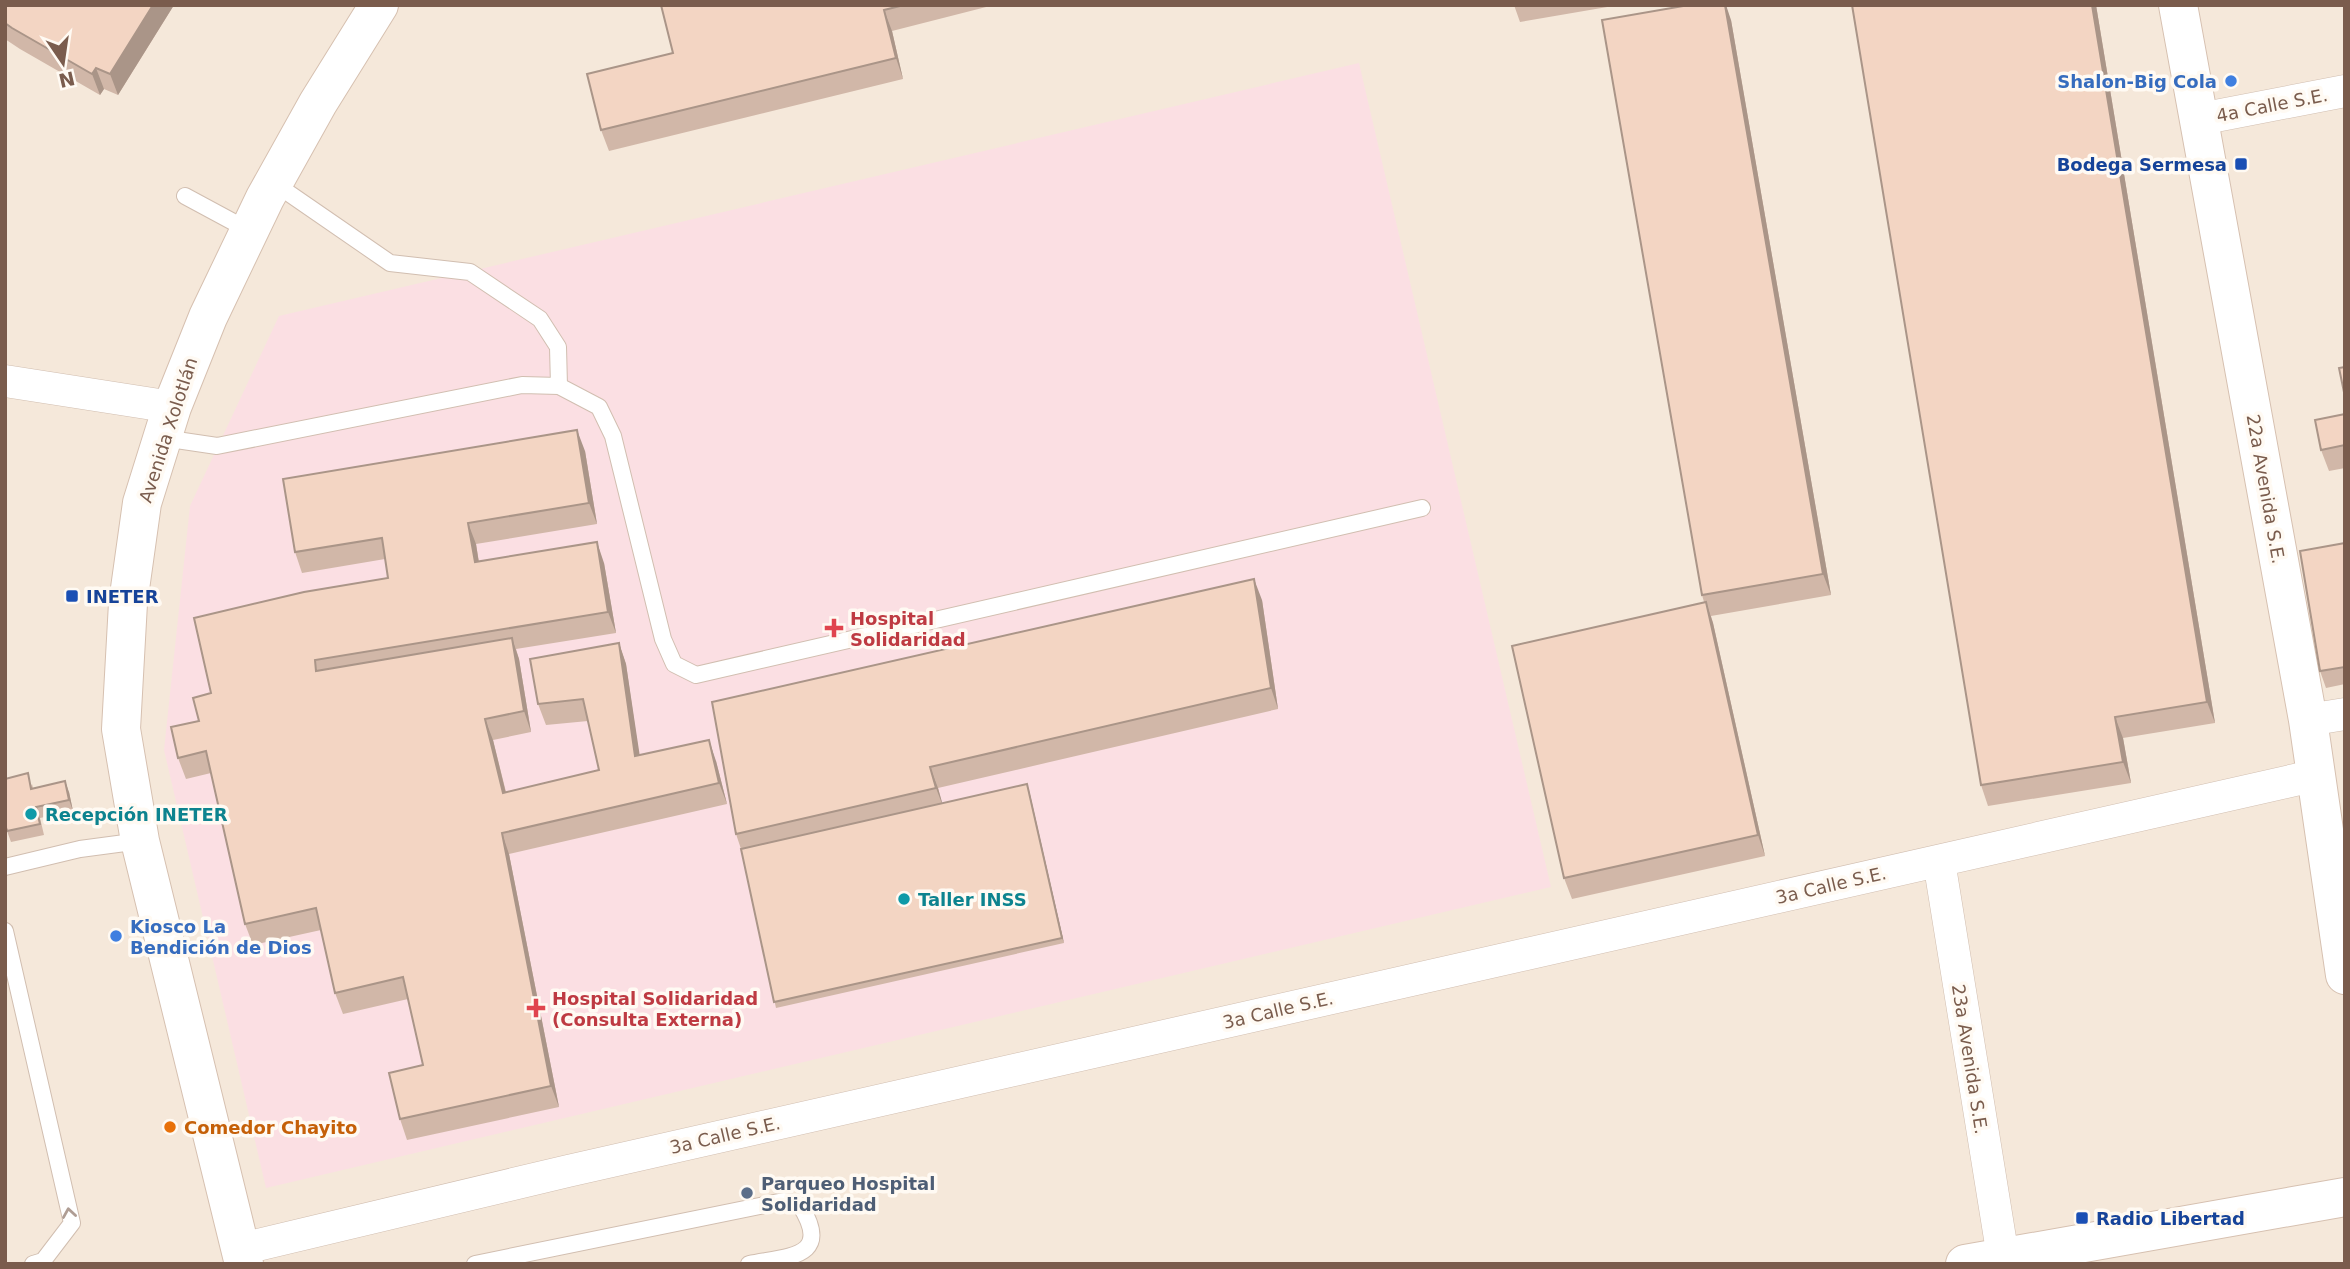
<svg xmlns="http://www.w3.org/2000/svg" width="2350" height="1269" font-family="'DejaVu Sans',sans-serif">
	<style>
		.residential { fill: #f5e8da }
		.medical { fill: #fbdfe3 }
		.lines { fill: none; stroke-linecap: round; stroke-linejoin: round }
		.lane-casing { stroke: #d1beb0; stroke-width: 18 }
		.street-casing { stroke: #d1beb0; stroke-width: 33 }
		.secondary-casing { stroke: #d6c0b0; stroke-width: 40 }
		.lane { stroke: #fff; stroke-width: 16 }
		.street { stroke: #fff; stroke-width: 32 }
		.secondary { stroke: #fff; stroke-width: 38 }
		.wall { fill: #d1b7a8 }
		.shaded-wall { fill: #aa9588 }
		.building { fill: #f3d5c3; stroke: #aa9588; stroke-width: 2 }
		.oneway { stroke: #af9d94 }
		.shop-dot { fill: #3f7fe0; stroke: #fffaf3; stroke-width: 2.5 }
		.transit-dot { fill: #1a4fb4; stroke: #fffaf3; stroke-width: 2.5 }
		.health-dot { fill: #e0444e; stroke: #fffaf3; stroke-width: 2.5 }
		.culture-dot { fill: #0f9aa8; stroke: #fffaf3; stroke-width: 2.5 }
		.food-dot { fill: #e8710a; stroke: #fffaf3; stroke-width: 2.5 }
		.service-dot { fill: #5c6f8a; stroke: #fffaf3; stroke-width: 2.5 }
		.labels { text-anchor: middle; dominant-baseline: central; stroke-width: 7; stroke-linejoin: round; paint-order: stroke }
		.shop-label { font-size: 18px; font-weight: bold; fill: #366cbe; stroke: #fffaf3; text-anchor: end }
		.street-label { font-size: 18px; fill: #7a5c4d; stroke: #fffaf3 }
		.transit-label { font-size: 18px; font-weight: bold; fill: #164399; stroke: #fffaf3; text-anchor: start }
		.health-label { font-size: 18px; font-weight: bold; fill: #be3a42; stroke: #fffaf3; text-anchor: start }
		.culture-label { font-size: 18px; font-weight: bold; fill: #0d838f; stroke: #fffaf3; text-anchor: start }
		.food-label { font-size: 18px; font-weight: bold; fill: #c56008; stroke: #fffaf3; text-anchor: start }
		.service-label { font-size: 18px; font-weight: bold; fill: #4e5e75; stroke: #fffaf3; text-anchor: start }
	</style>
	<rect width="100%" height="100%" fill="#fdf6ec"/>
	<path class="residential" d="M5 5H2345V1264H5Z"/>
	<path class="medical" d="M1359 63 1551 887 266 1188 164 750 190 506 279 316Z"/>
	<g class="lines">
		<g class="lane-casing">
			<path id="lane" d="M274 183 390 263 470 272 540 319 558 347 559 386
				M185 196 250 231
				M163 438 217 446 522 385 559 386 599 407 613 436 663 639 674 664 696 675 1422 508
				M5 867 80 849 140 841
				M5 931 72 1223 43 1261 33 1264
				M475 1264 784 1201 800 1205C833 1258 789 1256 749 1264"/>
		</g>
		<g class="street-casing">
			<path id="street" d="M2200 119 2345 91
				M5 381 172 407
				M2308 720 2345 714
				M1939 861 2003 1257
				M241 1249 568 1171 2317 775"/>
		</g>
		<g class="secondary-casing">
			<path id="secondary" d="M2178 5 2308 720 2345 975
				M244 1264 140 841 121 729 128 603 142 503 172 407 208 317 265 198 318 103 379 5
				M1965 1264 2345 1197"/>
		</g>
		<use href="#lane" class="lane"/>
		<use href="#street" class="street"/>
		<use href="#secondary" class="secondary"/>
	</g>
	<path class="wall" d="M5 5H174L118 95 104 89 100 95 20 49 5 39Z
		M661 5H994L892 31 903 79 609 151 601 130 673 53Z
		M1514 5H1619L1520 22Z
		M2096 5 2215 723 2123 738 2131 783 1988 806 1981 785Z
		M1731 20 1831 595 1711 616 1713 623 1765 856 1572 899 1564 878 1704 602 1702 595Z
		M2345 414V468L2329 471 2321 450Z
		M585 451 597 524 476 544 479 562 604 563 616 633 516 649 519 659 531 732 493 740 506 792 599 770 588 721 546 725 538 704 619 643 626 664 639 755 716 761 727 804 509 854 559 1107 407 1140 400 1119 423 1065 408 999 343 1014 335 993 321 930 253 945 245 924 211 773 186 779 178 758 199 721 211 693 388 578 385 559 302 573 295 552Z
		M2345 543V684L2326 688 2320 671Z
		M1262 600 1278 709 938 788 942 804 1027 784 1064 943 776 1008 741 849 736 834Z
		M32 784 33 788 69 792 73 811 40 818 44 835 11 842 7 831Z"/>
	<path class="shaded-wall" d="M153 5H174L118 95 110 74Z
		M1725 5H1726L1731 20 1831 595 1823 574Z
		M2092 5H2096L2215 723 2207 702Z
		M884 10 892 31 903 79 896 58Z
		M96 68 104 89 100 95 92 74Z
		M577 430 585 451 597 524 589 503Z
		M468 523 476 544 482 583 475 562Z
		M597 542 604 563 616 633 608 612Z
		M1254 579 1262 600 1278 709 1271 688Z
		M1706 602 1713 623 1765 856 1758 835Z
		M512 638 519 659 531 732 524 711Z
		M619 643 626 664 643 777 635 756Z
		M2115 717 2123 738 2131 783 2123 762Z
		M485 719 493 740 511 814 503 793Z
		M709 740 716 761 727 804 719 783Z
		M930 767 938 788 944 809 936 788Z
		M65 781 69 792 73 811 69 800Z
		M1027 784 1029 790 1064 943 1062 938Z
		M502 833 509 854 559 1107 551 1086Z"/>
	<path class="building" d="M5 5H153L110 74 96 68 92 74 12 28 5 23Z
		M661 5H904L884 10 896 58 601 130 587 74 673 53Z
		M1689 5H1725L1823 574 1702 595 1602 20Z
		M1852 5H2092L2207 702 2115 717 2123 762 1981 785Z
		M2345 367V397L2339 368Z
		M2345 414V445L2321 450 2315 420Z
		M577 430 589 503 468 523 475 562 597 542 608 612 315 660 316 671 512 638 524 711 485 719 503 793 599 770 583 699 538 704 530 659 619 643 635 756 709 740 719 783 502 833 551 1086 400 1119 389 1073 423 1065 403 977 335 993 316 908 245 924 206 751 178 758 171 727 199 721 193 698 211 693 194 618 304 592 388 578 382 538 295 552 283 479Z
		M2345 543V667L2320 671 2300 551Z
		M1254 579 1271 688 930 767 936 788 736 834 712 702Z
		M1706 602 1758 835 1564 878 1512 646Z
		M28 773 31 789 65 781 69 800 36 807 40 824 7 831 5 824V779Z
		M1027 784 1062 938 774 1002 741 849Z"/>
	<defs><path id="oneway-chevron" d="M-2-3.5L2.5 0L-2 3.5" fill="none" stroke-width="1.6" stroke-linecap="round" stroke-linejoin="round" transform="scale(1.75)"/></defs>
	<use class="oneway" href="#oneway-chevron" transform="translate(69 1213) rotate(-99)"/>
	<g class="shop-dot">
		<circle cx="2231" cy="81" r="7"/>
		<circle cx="116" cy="936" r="7"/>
	</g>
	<g class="transit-dot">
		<rect x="2234" y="157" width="14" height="14" rx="3.5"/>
		<rect x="65" y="589" width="14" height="14" rx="3.5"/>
		<rect x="2075" y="1211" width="14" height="14" rx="3.5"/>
	</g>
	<g class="health-dot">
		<path d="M830.5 617.5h7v7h7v7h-7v7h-7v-7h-7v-7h7z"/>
		<path d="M532.5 997.5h7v7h7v7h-7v7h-7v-7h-7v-7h7z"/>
	</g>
	<g class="culture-dot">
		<circle cx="31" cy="814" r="7"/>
		<circle cx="904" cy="899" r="7"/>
	</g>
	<circle class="food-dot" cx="170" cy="1127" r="7"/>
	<circle class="service-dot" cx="747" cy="1193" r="7"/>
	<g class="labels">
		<g class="shop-label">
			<text x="2217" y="81">Shalon-Big Cola</text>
			<text x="130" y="926" text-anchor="start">Kiosco La<tspan x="130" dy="21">Bendición de Dios</tspan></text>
		</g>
		<g class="street-label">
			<text transform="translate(2272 105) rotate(-11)">4a Calle S.E.</text>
			<text transform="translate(168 430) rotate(-72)">Avenida Xolotlán</text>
			<text transform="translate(2266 489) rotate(80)">22a Avenida S.E.</text>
			<text transform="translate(1831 885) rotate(-13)">3a Calle S.E.</text>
			<text transform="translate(1278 1010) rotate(-13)">3a Calle S.E.</text>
			<text transform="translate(1970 1059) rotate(81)">23a Avenida S.E.</text>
			<text transform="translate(725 1135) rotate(-13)">3a Calle S.E.</text>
		</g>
		<g class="transit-label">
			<text x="2227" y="164" text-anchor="end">Bodega Sermesa</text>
			<text x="86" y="596">INETER</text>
			<text x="2096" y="1218">Radio Libertad</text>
		</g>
		<g class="health-label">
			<text x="850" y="618">Hospital<tspan x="850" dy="21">Solidaridad</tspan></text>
			<text x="552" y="998">Hospital Solidaridad<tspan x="552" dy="21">(Consulta Externa)</tspan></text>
		</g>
		<g class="culture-label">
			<text x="45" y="814">Recepción INETER</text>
			<text x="918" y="899">Taller INSS</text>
		</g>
		<g class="food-label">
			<text x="184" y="1127">Comedor Chayito</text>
		</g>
		<g class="service-label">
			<text x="761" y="1183">Parqueo Hospital<tspan x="761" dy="21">Solidaridad</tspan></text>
		</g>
	</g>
	<rect width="2350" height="1269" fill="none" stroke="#7a5c4d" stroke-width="14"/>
	<g transform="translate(63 63) rotate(167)" stroke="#fffaf3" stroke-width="5" paint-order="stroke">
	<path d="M0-5L12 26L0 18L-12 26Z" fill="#7a5c4d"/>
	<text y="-10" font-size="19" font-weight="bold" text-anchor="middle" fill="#7a5c4d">N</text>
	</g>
</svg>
